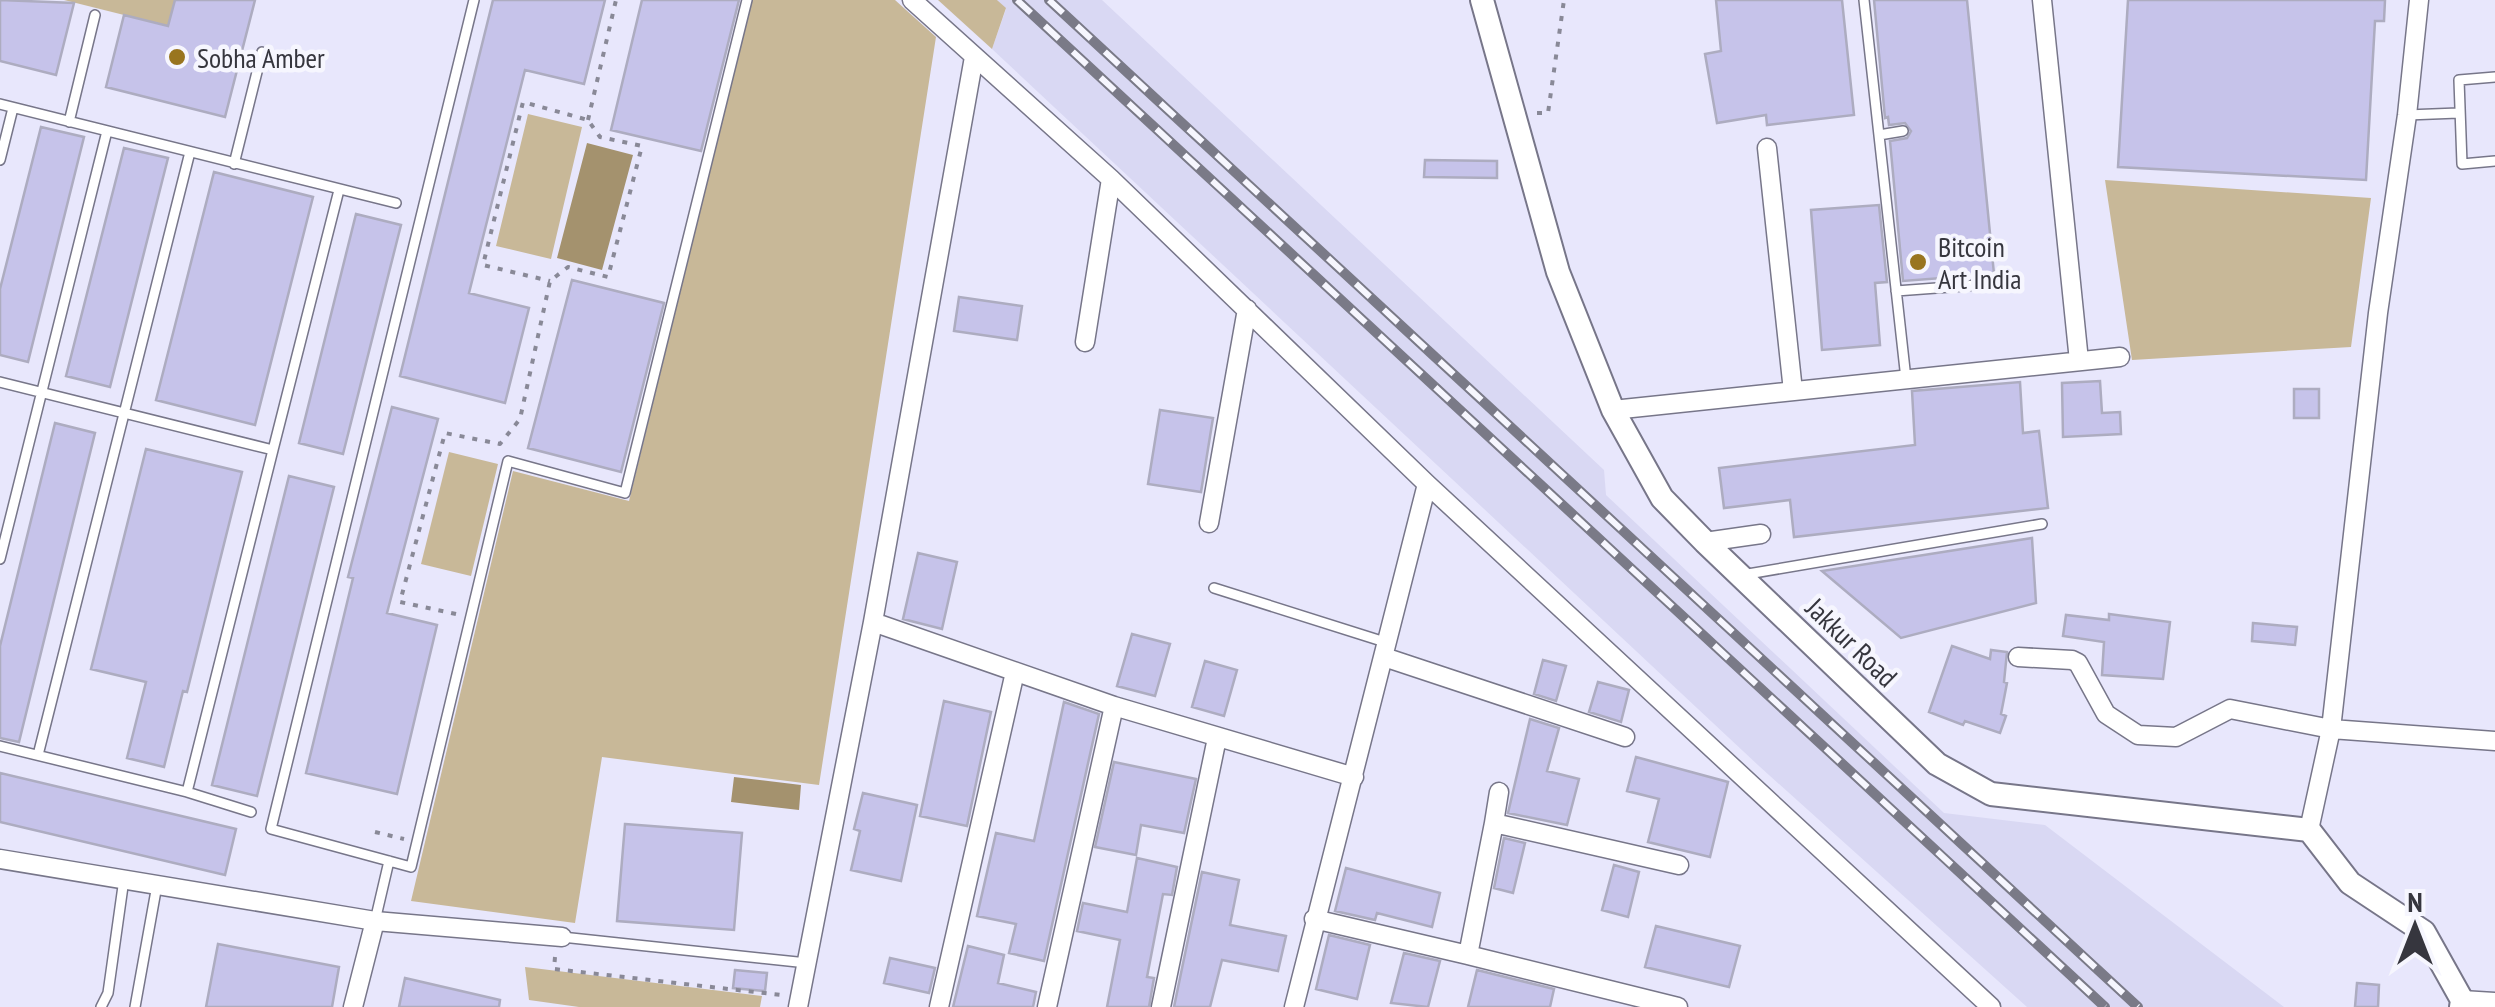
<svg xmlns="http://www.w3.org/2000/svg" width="2495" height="1007" font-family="'PT Sans Narrow',sans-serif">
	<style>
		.built { fill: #d9d8f3 }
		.green { fill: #c8b898 }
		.water { fill: #a4926e }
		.building { fill: #c6c3ea; stroke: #adacc0; stroke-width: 2.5 }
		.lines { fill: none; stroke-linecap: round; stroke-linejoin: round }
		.service-casing { stroke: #777689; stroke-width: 12 }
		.minor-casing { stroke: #777689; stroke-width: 21 }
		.tertiary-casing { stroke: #777689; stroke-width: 26 }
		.path { stroke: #898997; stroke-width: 4; stroke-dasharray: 5 8; stroke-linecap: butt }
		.service { stroke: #fff; stroke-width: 9 }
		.minor { stroke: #fff; stroke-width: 18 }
		.tertiary { stroke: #fff; stroke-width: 22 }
		.rail-casing { stroke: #7a7a87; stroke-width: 10 }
		.rail { stroke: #f6f6fe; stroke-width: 6; stroke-dasharray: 19; stroke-linecap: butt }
		.poi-dot { fill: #99751f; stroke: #f6f6fe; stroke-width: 4 }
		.labels { text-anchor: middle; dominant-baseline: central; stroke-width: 9; stroke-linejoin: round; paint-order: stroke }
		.poi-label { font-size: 28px; fill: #36363e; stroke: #f6f6fe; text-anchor: start }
		.street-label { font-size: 28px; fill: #36363e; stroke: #f6f6fe }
	</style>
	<rect width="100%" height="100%" fill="#e8e7fc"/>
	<path class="built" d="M997 0H1102L1604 470 1606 495 1944 813 2045 825 2284 1007H2027L1759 766 992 49 1006 9Z"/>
	<path class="green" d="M64 0H175L168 26Z
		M752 0H895L936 37 819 785 602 757 575 923 411 901 513 471 629 501Z
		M938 0H997L1006 8 992 49Z
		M528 114 582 127 551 259 496 246Z
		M2105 180 2371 198 2351 347 2132 360Z
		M449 452 498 464 471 576 421 564Z
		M525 967 762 996 760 1007H579L529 1000Z"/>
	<path class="water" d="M587 143 633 155 602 270 557 258Z
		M734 777 801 785 799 810 731 802Z"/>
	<path class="building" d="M0 0 74 3 56 75 0 61Z
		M175 0H255L225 117 106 87 124 15 168 26Z
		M493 0H605L584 84 525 70 469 293 529 308 505 403 400 376Z
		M642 0H739L701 151 611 130Z
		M1716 0H1842L1854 115 1767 125 1766 115 1717 123 1705 54 1721 51Z
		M1874 0H1967L1994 274 1903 281 1890 141 1907 138 1911 131 1905 123 1889 125 1888 117 1885 118Z
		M2128 0H2385L2384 21H2375L2366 180 2118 167Z
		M41 127 84 137 28 362 0 355V289Z
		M124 148 168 158 110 387 66 376Z
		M1425 160 1497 161V178L1424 177Z
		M214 172 313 197 255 425 156 400Z
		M1879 205 1887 282 1875 283 1880 345 1822 350 1811 210Z
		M356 214 401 225 343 454 299 443Z
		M572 280 664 303 621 472 528 448Z
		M959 297 1022 306 1017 340 954 331Z
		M2100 381 2102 413 2120 412 2121 434 2063 437 2062 383Z
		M2020 382 2023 433 2039 431 2048 508 1794 537 1790 500 1724 508 1719 468 1915 445 1912 391Z
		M2294 389H2319V418H2294Z
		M392 407 438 419 387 613 437 625 397 794 306 773 353 578 348 577Z
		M1160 410 1213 418 1201 492 1148 484Z
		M55 423 95 433 19 742 0 738V646Z
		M146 449 242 472 187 692 183 691 164 767 127 758 146 682 91 669Z
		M289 476 334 487 257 796 212 785Z
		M2032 538 2036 603 1901 638 1822 571Z
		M918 553 957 562 942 629 903 619Z
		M2109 614 2170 622 2163 679 2102 675 2104 642 2063 636 2066 615 2109 620Z
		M2253 623 2297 627 2295 645 2252 641Z
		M1132 634 1170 644 1155 696 1117 686Z
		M1952 646 1990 659 1991 650 2007 652 2004 682 2007 683 2001 714 2006 716 2000 733 1965 721 1963 725 1929 712Z
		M1543 660 1566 666 1556 701 1534 694Z
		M1205 661 1237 670 1224 716 1192 707Z
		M1598 682 1629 690 1621 722 1589 712Z
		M944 701 991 712 967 826 920 816Z
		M1064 702 1099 714 1044 961 1009 953 1016 924 977 916 996 833 1034 841Z
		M1530 719 1559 728 1547 771 1579 779 1567 825 1508 813Z
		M1636 757 1728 782 1710 857 1648 842 1659 799 1627 791Z
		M1114 762 1196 779 1184 833 1141 825 1136 855 1095 847Z
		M0 773 236 829 225 875 0 822Z
		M863 793 917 805 901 881 851 870 860 831 854 829Z
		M625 824 742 833 734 930 617 921Z
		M1504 838 1525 843 1513 893 1494 888Z
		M1137 858 1177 867 1172 895 1163 894 1147 977 1154 978 1149 1007H1107L1120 940 1077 931 1083 903 1127 912Z
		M1614 865 1639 872 1628 917 1602 910Z
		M1346 868 1440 893 1432 927 1377 913 1375 920 1335 911Z
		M1202 872 1239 880 1230 925 1286 936 1278 971 1222 960 1210 1007H1174Z
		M1656 926 1740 946 1729 987 1645 967Z
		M1329 935 1370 945 1357 999 1316 989Z
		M218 944 339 967 332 1007H206Z
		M968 946 1004 955 998 983 1036 992 1033 1007H953Z
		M1404 953 1440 961 1428 1007 1391 1003Z
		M890 958 935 968 929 993 884 983Z
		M735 970 767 973 765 991 733 988Z
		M1477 970 1554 989 1550 1007H1468Z
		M405 978 500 1000 499 1007H399Z
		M2357 983 2379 985 2378 1007H2355Z"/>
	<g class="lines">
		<g class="service-casing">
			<path id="service" d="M474 0 271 829 411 867 508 461 625 493 747 0
				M1864 0 1906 379
				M2495 77 2459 80 2462 164 2495 161
				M0 104 396 203
				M2407 115 2458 113
				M69 122 95 15
				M1879 135 1903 131
				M0 160 13 108
				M234 164 262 52
				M1896 291 1977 285
				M0 382 273 450 339 190
				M0 559 107 131
				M1742 575 2042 524
				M1214 588 1388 643
				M0 746 187 792 273 450
				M38 755 190 152
				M187 792 251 812
				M375 921 389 861
				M562 937 807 963
				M101 1007 108 993 124 879
				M135 1007 157 885"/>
		</g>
		<g class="minor-casing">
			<path id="minor" d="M912 0 1111 179 1427 484 1991 1007
				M2042 0 2079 361
				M1767 148 1793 391
				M1085 342 1111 179
				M1613 410 2120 357
				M1209 523 1247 309
				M1705 542 1761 534
				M873 622 1114 706 1354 777
				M1384 657 1625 737
				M2018 657 2072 660 2078 663 2106 714 2138 735 2176 737 2230 709 2331 729 2495 741
				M1494 823 1499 792
				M2309 830 2331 729 2378 313 2407 115 2419 0
				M0 859 375 921 562 937
				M1314 919 1468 955 1494 823 1679 865
				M1468 955 1678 1007
				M2462 1000 2495 1002
				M353 1007 375 921
				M798 1007 873 622 974 57
				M939 1007 1015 672
				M1047 1007 1114 706
				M1161 1007 1217 738
				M1294 1007 1427 484"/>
		</g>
		<g class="tertiary-casing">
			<path id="tertiary" d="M1482 0 1558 272 1613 410 1662 498 1705 542 1937 764 1991 794 2309 830 2350 883 2424 932 2462 1000 2461 1007"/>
		</g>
		<path class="path" d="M1537 113H1548L1564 0
			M588 120 616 0
			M456 614 400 602 445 433 500 444 520 419 550 281 568 267 608 277 642 146 600 137 588 120 523 102 483 265 550 281
			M375 832 404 839
			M555 957 554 969 781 995"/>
		<use href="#service" class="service"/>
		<use href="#minor" class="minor"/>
		<use href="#tertiary" class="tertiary"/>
		<g class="rail-casing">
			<path id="rail" d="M1017 0 2105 1007
				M1049 0 2138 1007"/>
		</g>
		<use href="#rail" class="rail"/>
	</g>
	<g class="poi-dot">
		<circle cx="177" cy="57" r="10"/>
		<circle cx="1918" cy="262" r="10"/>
	</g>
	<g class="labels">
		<g class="poi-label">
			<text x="197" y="57">Sobha Amber</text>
			<text x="1938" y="246">Bitcoin<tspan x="1938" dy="32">Art India</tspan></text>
		</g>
		<g class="street-label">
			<text transform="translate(1852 642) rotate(44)">Jakkur Road</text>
		</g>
	</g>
	<g transform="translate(2415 927)" stroke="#f6f6fe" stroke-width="8" paint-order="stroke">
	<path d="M0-8L18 38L0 25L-18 38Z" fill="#36363e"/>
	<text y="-15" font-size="28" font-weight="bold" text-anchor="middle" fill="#36363e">N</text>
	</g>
</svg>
